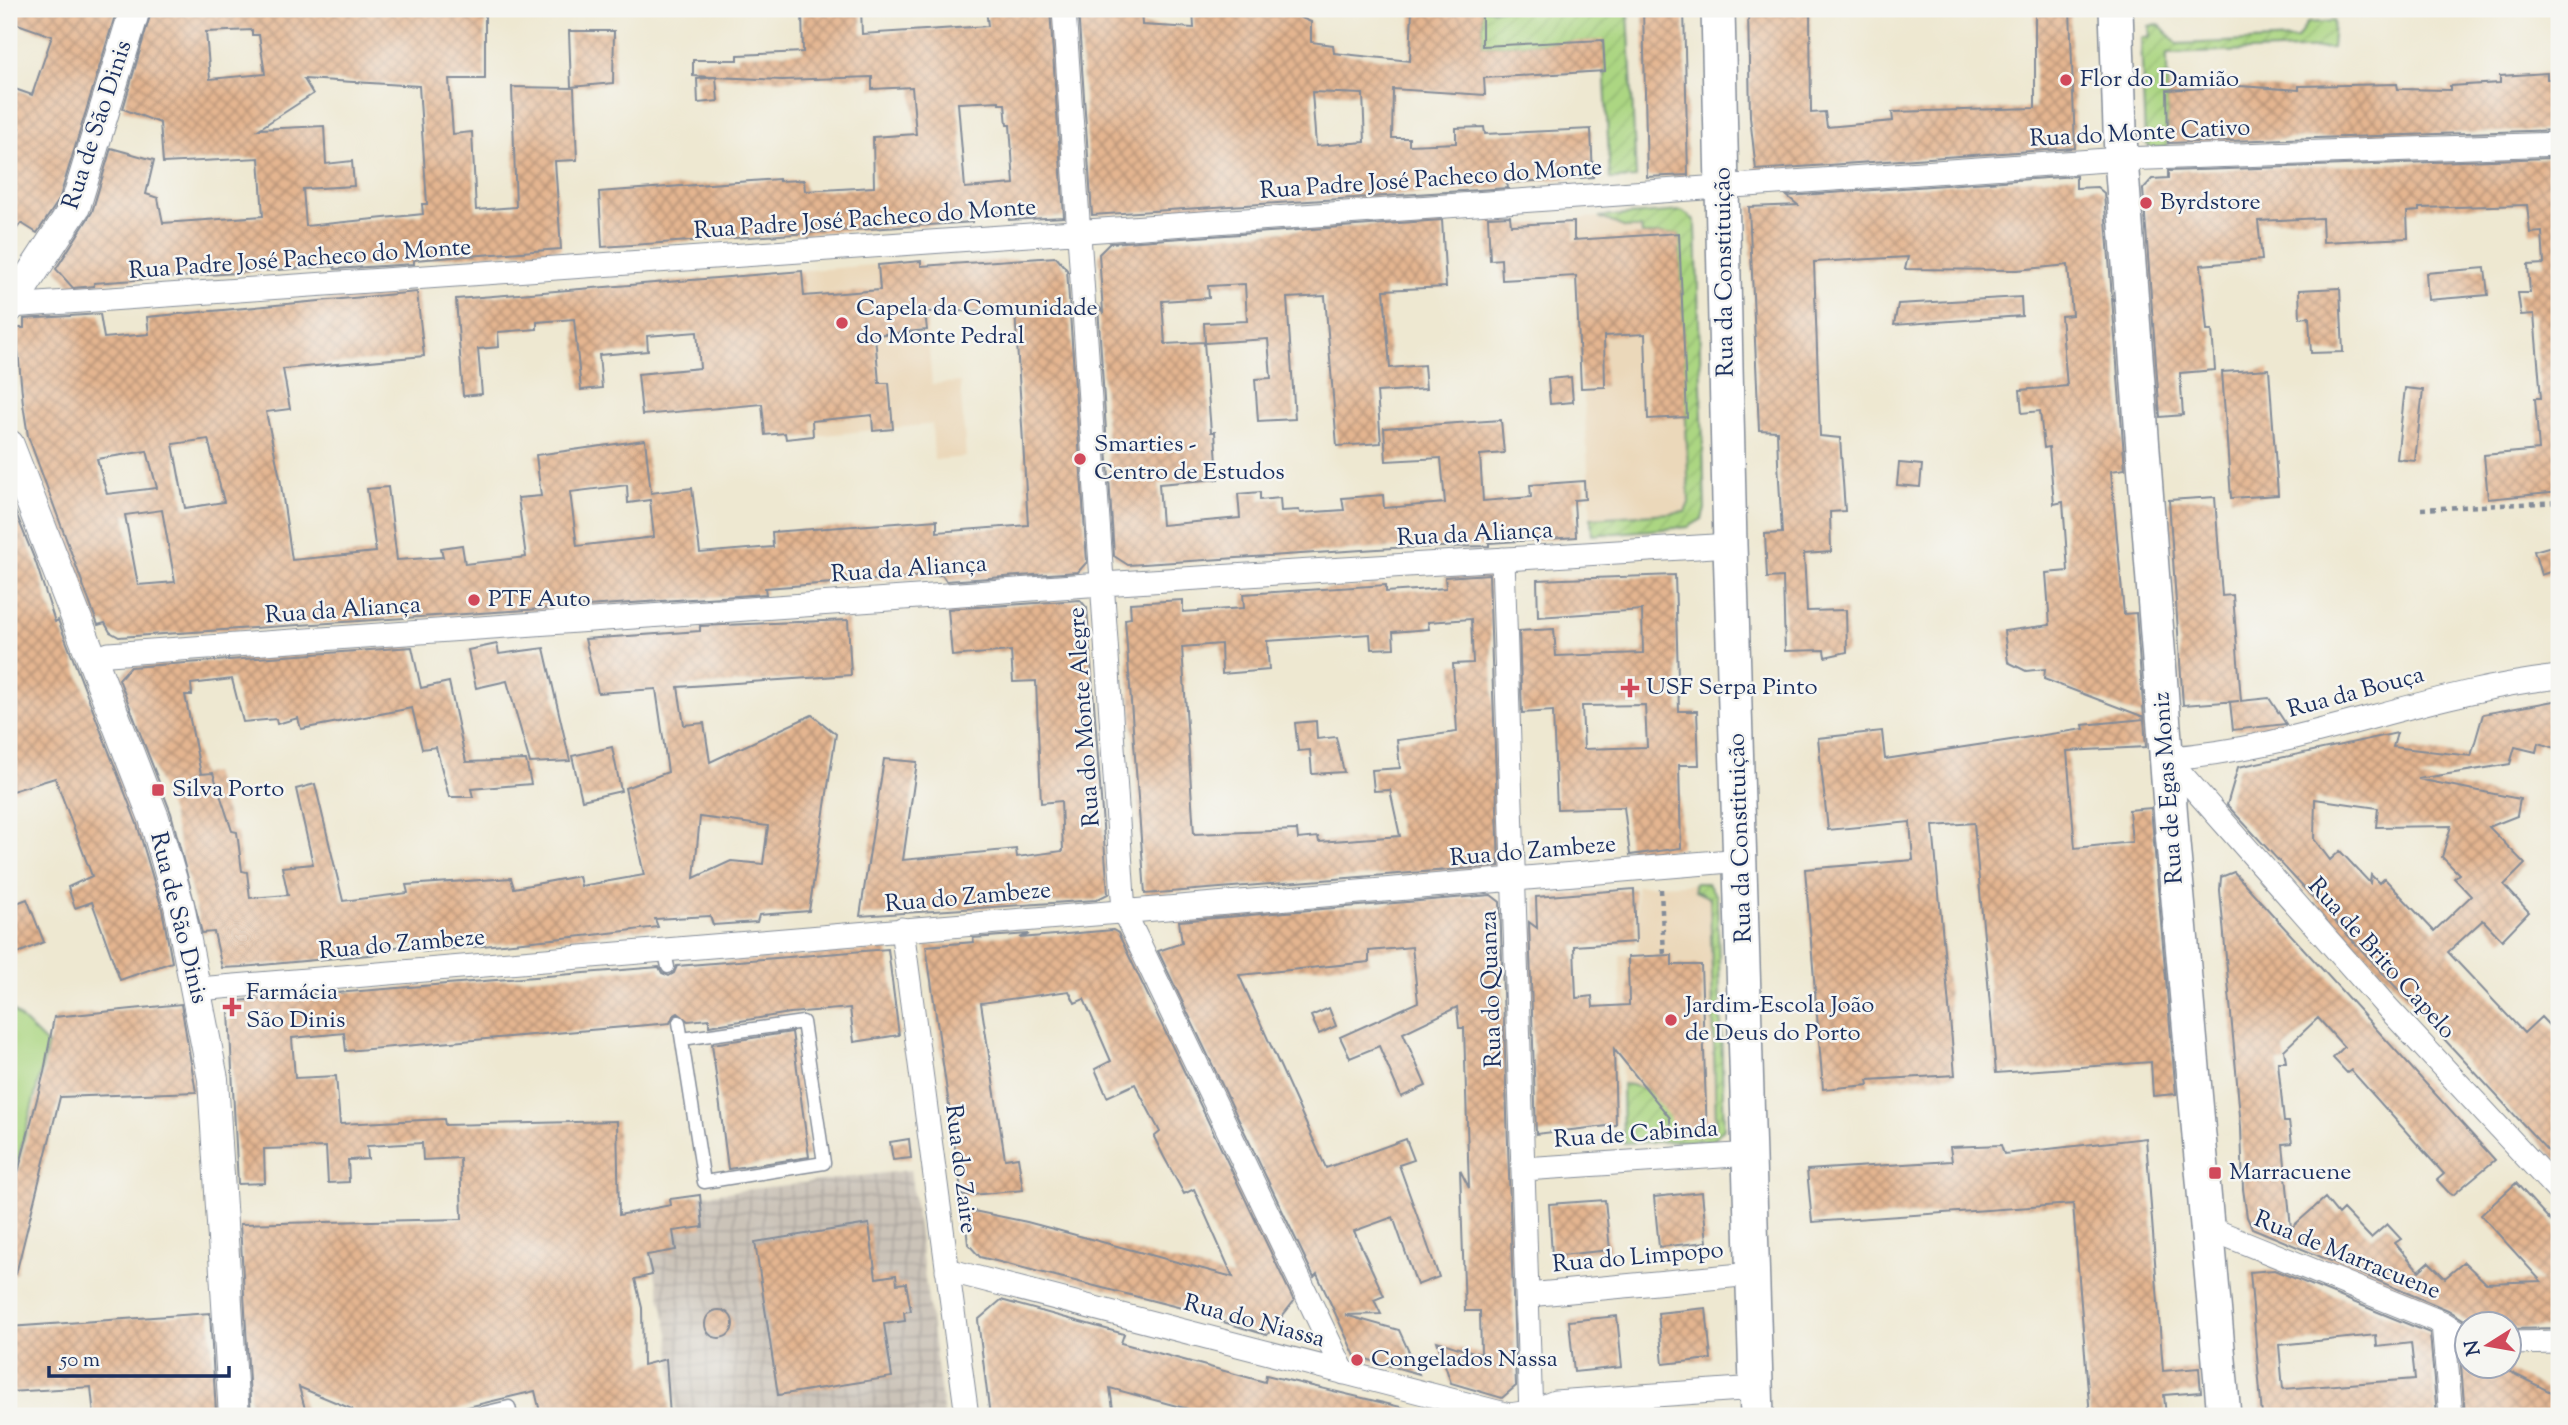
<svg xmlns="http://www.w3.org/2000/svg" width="2568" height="1425" font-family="'Sorts Mill Goudy',serif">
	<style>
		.built { fill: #ebd8ba }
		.industrial { fill: url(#industrial-grid) }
		.garden { fill: url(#garden-furrows); stroke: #648270; stroke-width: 2 }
		.pitch { fill: #acd682; stroke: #648270; stroke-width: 2 }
		.building { fill: url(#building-cross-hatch); fill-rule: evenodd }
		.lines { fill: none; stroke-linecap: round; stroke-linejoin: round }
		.service-casing { stroke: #848c98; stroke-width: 15 }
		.minor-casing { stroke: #848c98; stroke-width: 25 }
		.tertiary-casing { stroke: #848c98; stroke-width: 32 }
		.secondary-casing { stroke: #848c98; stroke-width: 36 }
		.path { stroke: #848c98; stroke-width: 4.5; stroke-dasharray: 5 5; stroke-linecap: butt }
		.service { stroke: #fff; stroke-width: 12 }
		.minor { stroke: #fff; stroke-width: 23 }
		.tertiary { stroke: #fff; stroke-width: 30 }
		.secondary { stroke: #fff; stroke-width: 33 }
		.poi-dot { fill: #d1495b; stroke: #f6f6f2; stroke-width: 2.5 }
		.labels { text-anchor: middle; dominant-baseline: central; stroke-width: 5; stroke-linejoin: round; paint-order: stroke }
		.poi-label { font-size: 24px; fill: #1b2f5e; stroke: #f6f6f2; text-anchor: start }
		.street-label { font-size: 24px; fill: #1b2f5e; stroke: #f6f6f2 }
	</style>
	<defs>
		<pattern id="industrial-grid" width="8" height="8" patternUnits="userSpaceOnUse" patternTransform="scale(1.75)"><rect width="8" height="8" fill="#cbc3b8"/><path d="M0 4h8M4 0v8" fill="none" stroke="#aea8a1"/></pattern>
		<pattern id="garden-furrows" width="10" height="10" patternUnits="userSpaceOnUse" patternTransform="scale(1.75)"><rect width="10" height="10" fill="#acd682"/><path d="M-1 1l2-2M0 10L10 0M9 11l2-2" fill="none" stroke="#93b873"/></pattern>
		<pattern id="building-cross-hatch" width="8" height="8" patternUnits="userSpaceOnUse" patternTransform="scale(1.75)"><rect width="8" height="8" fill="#e4b590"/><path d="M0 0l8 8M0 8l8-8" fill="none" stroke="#b89479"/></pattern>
	</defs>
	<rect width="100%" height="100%" fill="#f6f6f2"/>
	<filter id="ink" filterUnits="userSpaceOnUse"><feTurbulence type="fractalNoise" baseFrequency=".0143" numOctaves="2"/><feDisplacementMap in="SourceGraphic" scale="14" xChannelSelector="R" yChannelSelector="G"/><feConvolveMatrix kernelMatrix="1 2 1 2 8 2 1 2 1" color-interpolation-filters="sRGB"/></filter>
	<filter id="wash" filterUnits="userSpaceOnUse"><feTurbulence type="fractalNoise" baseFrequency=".00686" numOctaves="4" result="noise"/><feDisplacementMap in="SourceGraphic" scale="28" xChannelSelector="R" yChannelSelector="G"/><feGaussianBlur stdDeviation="1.57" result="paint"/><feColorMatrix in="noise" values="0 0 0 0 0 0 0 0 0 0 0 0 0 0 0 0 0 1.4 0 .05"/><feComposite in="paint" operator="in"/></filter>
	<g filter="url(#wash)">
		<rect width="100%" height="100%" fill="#eee8d1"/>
		<path class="built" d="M1682 211 1694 220 1696 227 1705 509 1702 519 1688 527 1592 535 1573 219Z
			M921 261 932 384 960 382 966 457 934 460 932 424 786 439 785 433 765 435 753 275Z
			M1707 883 1717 896 1724 1128 1713 1140 1623 1143 1620 955 1638 954 1636 886Z"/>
		<path class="industrial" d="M910 1170 944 1416H676L669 1333 640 1211 670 1206V1199Z"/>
		<path class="garden" d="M1482 9H1628L1636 178 1610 179 1603 41 1482 46Z
			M2334 21 2332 48 2167 54 2168 147 2150 148 2145 142 2141 38 2150 37 2149 26 2160 25 2177 44 2297 39 2307 23Z
			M1682 211 1694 220 1696 227 1705 509 1702 519 1688 527 1592 535 1591 518 1685 512 1689 503 1679 234H1642L1641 228H1626L1599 217Z
			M1694 883H1707L1717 896 1724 1128 1713 1140 1623 1143 1622 1084C1651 1084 1684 1118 1707 1135L1716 1126 1710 898 1695 891Z"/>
		<path class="pitch" d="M9 1007 48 1045 9 1195Z"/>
		<g id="blocks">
			<path class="building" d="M9 9H117L59 200 37 233 21 223 9 239V155L19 128 9 124V87L32 95 52 36 9 21Z
				M152 9H485V79H449L453 134 472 132 476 210 516 207 512 87 574 88 577 160 555 161 561 249 414 260V264L335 269 334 266 94 283V286L73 288 56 269 92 212 111 148 154 160 146 194 158 198 163 223 263 216 259 158 163 163 160 123 123 109ZM252 30V35H259L265 74 210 79 206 32ZM304 79 419 86 427 204H422L423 214 306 226 303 189 354 186 352 161 326 164 324 126 259 129 313 94Z
				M802 9H861L862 34 988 26 986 9H1050L1064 217 1009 220V212L972 213 973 222 602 247 599 192 779 179V181L804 180 805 191 874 187 873 137 916 134 912 87 872 89V77L782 80 693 76V60H738V55L803 52ZM999 101V104H1005L1007 125H1010L1014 184 965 188 958 103Z
				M1078 9H1141L1142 25 1194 28 1193 9H1280L1311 22V42L1333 45 1334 53 1410 61 1412 9H1482V46L1603 40 1605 71 1484 78 1485 95 1393 89 1392 138H1409V145L1456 143V128L1484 127 1485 134 1591 129 1593 177 1507 183 1508 188 1092 215ZM1312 92 1363 94 1365 142 1316 146Z
				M1643 9H1684L1688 175 1647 177Z
				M1748 9H1810L1811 113 1825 112 1827 127 1893 121 1892 112 2035 108V9H2070L2075 148 1756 170 1750 117Z
				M569 31H614L613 83 571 87Z
				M2547 73V79H2559V130L2168 143 2167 90 2239 86 2299 90V86L2397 84 2398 89 2450 90V86L2500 83V76Z
				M716 77 718 101 698 103 697 79Z
				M2551 158 2559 165V492L2488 499 2484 455 2539 450 2535 398H2541L2534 314 2521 315 2518 293H2530L2528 265 2544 264 2542 232 2530 233 2527 205 2419 208V211L2407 212 2408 238 2323 242 2322 218 2258 221 2262 260 2201 265 2207 330H2212L2215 370 2180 373 2183 415 2160 417 2143 189 2152 179 2168 178V171Z
				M2076 176V188L2097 187 2104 193 2125 469 2111 471 2124 614 2136 613 2144 717 2044 679 2045 669 2026 671 2008 662 2004 631 2050 625 2046 573 2068 571 2063 502 2054 504 2049 447 2044 448 2040 411 2022 413 2020 390 2067 386 2061 316 2072 315 2068 265 2017 270 1905 269 1908 257 1814 262 1820 436 1840 438 1845 511 1830 512 1831 552 1804 554 1807 611 1846 610 1847 652 1825 657 1824 650 1785 651 1783 577 1767 578 1765 534 1782 533 1778 462 1777 431 1759 430 1749 207 1798 205 1787 196Z
				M1510 216 1511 225 1574 222V240L1679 233 1687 417 1648 419 1645 334 1604 336 1605 387 1581 388 1576 276 1502 280 1501 259 1490 260 1488 217Z
				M1442 220 1446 287 1384 290 1390 368 1424 365 1426 389 1377 392 1381 443 1337 446 1325 296 1287 298 1295 419 1258 421 1255 379 1271 378 1268 339 1205 343 1204 323 1247 321 1245 284 1208 286 1209 298 1162 301 1165 344 1204 342 1211 432H1215L1218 479 1159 484 1162 525 1240 518 1238 494 1260 492V500L1280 498 1281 511 1299 510 1300 513 1344 510 1342 498 1383 495 1384 508 1445 503 1441 458 1386 461 1384 428 1501 420 1504 453 1480 455 1483 501 1531 497 1530 485 1584 481 1585 499 1574 500 1576 537 1489 543V546L1393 548 1128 565 1114 556 1098 306 1103 312 1099 254 1110 243Z
				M1056 257 1067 270 1087 562 1078 572 946 581 942 575 765 588 766 594 119 637 110 632 105 623 98 625 28 436 23 404 16 328H24V319L100 314 104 338 149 334 147 317 417 292 424 356 283 369 290 409 266 412 280 478 292 560 376 552 367 489 388 487 397 560 443 557 441 548 462 545 465 564 526 557 518 498 541 496 536 455 645 440 651 493 692 488 700 553 773 547 772 532 937 520V532L1028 525 1015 310 925 312 927 330 875 335 879 383H889L893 429 873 431 872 415 812 421 813 436 786 439 785 433 765 435 762 404 642 415 638 374 700 368 697 332 647 336 648 351 599 355 602 388 581 390 574 319 537 322V329L498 332 499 347 478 349 482 394 463 396 456 299 802 271 804 296 880 290 878 265 921 261V266ZM208 439 224 502 185 508 173 444ZM147 451 157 488 107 494 97 459ZM627 485 628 503 650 500 654 537 577 546 570 492ZM162 510 175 582 138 585 125 515Z
				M2485 268 2488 295 2428 300 2426 273Z
				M2340 288 2343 352 2311 353 2309 317 2300 318 2299 290Z
				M2021 297 2022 316 1894 325 1898 304Z
				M2269 369 2278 495 2231 498 2222 372Z
				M1571 377 1573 402 1550 404 1548 379Z
				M2405 388 2423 390 2415 461 2397 459Z
				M1899 463 1922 465 1920 487 1897 485Z
				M9 496 36 563 55 622 58 620 137 824 162 909 172 962 120 980 92 902 75 908 68 887 92 876 55 778 9 792Z
				M2215 497 2222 596 2233 595 2241 701 2269 698 2286 724 2233 730 2230 702 2239 701 2183 705 2169 500Z
				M2559 544V569L2541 575 2534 551Z
				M1489 574 1499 866 1145 894 1125 619 1131 618 1130 603 1183 600V612L1244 608 1243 594 1386 585V592L1446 588 1445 577ZM1471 619 1473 663 1453 664 1457 732 1397 740 1400 768 1372 770 1374 791 1390 790 1400 836 1319 842 1318 837 1298 839 1297 830 1194 834 1182 647 1221 644 1222 674 1269 670 1267 641 1370 634 1371 649 1394 648 1393 632 1429 629 1428 622Z
				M1675 575 1679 711H1697L1699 765H1679L1681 848 1630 855 1624 807 1557 809 1553 711 1522 713 1519 631 1554 629 1556 656 1643 653 1642 610 1538 617 1537 580ZM1645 705 1647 747 1584 749 1582 706Z
				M1080 600 1087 608 1108 894 1096 900 860 916 884 759 917 762 903 860 1016 849 1017 857 1063 851 1061 801 1041 803 1036 681 1013 682 1011 651 952 656 948 609Z
				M848 620 851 675 678 687 684 725 704 723 710 762 812 715 836 734 809 911 759 915 757 922 713 925 710 916 655 919 658 927 593 935 422 952 421 944 377 949 378 954 242 967 222 968 214 932 202 933 171 813 119 679 130 667 412 647 421 688 449 682 466 762 526 760 531 784 471 789 473 797H449L436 747 422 749 412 708 301 729 298 718 277 724 276 719 243 722 232 679 191 684 192 695H185L201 774 213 773 232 831 237 832 242 871 247 872 250 898 288 895 282 867 313 864 296 789 315 784 343 901 408 893 406 885 511 878 514 888 579 876 581 886 644 875 625 788 668 772 656 689 598 693 585 639 700 631V626ZM700 817 768 826 763 864 731 861 694 878Z
				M497 644 499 654 544 648 570 761 530 763 507 681 476 688 468 650Z
				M2559 700V749L2538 743 2536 752 2515 747 2510 764 2418 779 2520 799 2517 816 2489 827 2525 864 2504 885 2529 912 2502 940 2483 920 2448 952 2524 1033 2541 1017 2559 1036V1163L2227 805 2238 767 2397 733 2393 747 2471 756 2483 714ZM2315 799 2378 808 2376 827 2451 826 2442 857 2459 874 2454 878 2471 896 2434 931 2384 878 2379 883 2371 875 2370 883 2340 851 2330 860 2314 839Z
				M2144 719 2146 747 2067 751 2075 848 2132 842 2129 810 2151 808 2176 1094 2153 1096 2151 1062 1996 1073 1974 823 1933 826 1955 1075 1868 1080 1869 1085 1823 1089 1805 869 1913 860 1910 822 1828 830 1818 738 1882 731 1885 759 2084 729 2083 725Z
				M1316 721 1317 739 1336 737 1344 772 1312 774 1310 750 1298 751 1295 723Z
				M612 747 621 791 582 800 572 756Z
				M2234 872 2495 1160 2453 1195 2450 1194 2437 1180 2444 1174 2351 1070 2347 1073 2333 1058 2344 1047 2318 1018 2284 1050 2286 1062H2278L2284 1122H2289L2292 1143 2283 1144 2291 1228 2325 1198 2338 1214 2343 1209 2371 1238 2387 1224 2401 1239 2395 1243 2419 1271 2429 1262 2445 1278 2464 1262 2486 1283 2541 1281 2481 1215 2516 1183 2559 1230V1328L2509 1329V1324H2471L2448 1310 2252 1228 2247 1217 2243 1189 2241 1127 2220 890 2221 877Z
				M1634 889 1636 942 1574 946 1576 998 1592 996 1593 1007 1629 1005 1628 957 1672 955V965H1701L1707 1135 1671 1137 1670 1118 1614 1049 1616 1125 1536 1134 1529 922 1537 928 1536 897Z
				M1491 895 1500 902 1516 1386 1502 1398 1451 1383 1437 1341 1465 1350 1467 1354V1350L1481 1354 1480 1311H1465L1460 1170 1469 1188 1464 1028H1459L1457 1007 1403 1033 1426 1086 1401 1097 1379 1046 1350 1058 1340 1037 1418 1002 1412 947 1369 951V962L1239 975 1326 1168 1406 1139 1414 1160 1399 1165 1439 1277 1417 1285 1393 1217 1354 1231 1384 1296 1374 1300 1381 1314 1345 1315 1399 1330 1419 1374 1355 1356 1317 1274 1314 1277 1158 951 1182 943 1179 921Z
				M27 899 44 942 16 954 9 935V906Z
				M1113 930 1118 933 1294 1301 1267 1335 1220 1321 1221 1318 980 1257 968 1244 964 1209 1027 1222 1233 1277 1194 1189 1184 1194 1164 1157 1154 1137 1160 1132 1135 1084 1107 1097 1095 1069 1111 1061 1084 999 1075 1003 1069 991 981 1003 1005 1159 1018 1157 1023 1190 962 1196 926 946 974 942 973 938 1029 934 1020 938Z
				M888 949 899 1035 854 1042 850 1008 790 1013 709 1026V1019L688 1021 678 1013 673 1016 670 1023 346 1051 344 1033 292 1038 295 1078 336 1076 340 1124 444 1119 445 1125 617 1121 619 1215 671 1205 670 1199 700 1195 703 1227 673 1231 676 1250 647 1255 652 1275 635 1279 642 1308 643 1365 666 1359 670 1416H541L535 1391 430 1416H355L352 1409 299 1387 307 1416H251L240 1224 462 1219 460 1158 423 1160 422 1143 367 1146 368 1159 348 1160 349 1182 328 1183 326 1147 264 1149 265 1183 238 1184 229 1012 237 1001 659 967 662 973 669 976 674 973 677 966Z
				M181 1004 196 1092 60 1097 16 1274 9 1273V1207L44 1072 54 1017Z
				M1329 1008 1336 1026 1319 1034 1311 1016Z
				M792 1032 809 1157 728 1169 712 1044Z
				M2146 1138 2163 1371 2199 1368 2201 1392 2164 1395 2166 1416H2090L2073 1204 1812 1222 1807 1170 1952 1161 1950 1147 2001 1145 2004 1154Z
				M909 1139 911 1158 893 1160 890 1142Z
				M1702 1192 1707 1242 1659 1247 1654 1197Z
				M1605 1200 1610 1250 1552 1256 1549 1204Z
				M869 1224 876 1278 896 1275 897 1284 906 1283 911 1311 904 1312 905 1321 884 1324 892 1377 778 1395 755 1242Z
				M2274 1270 2430 1333 2437 1416H2262L2250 1272ZM2376 1335 2377 1347 2411 1343 2415 1379 2283 1389 2279 1345Z
				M1001 1300 1124 1334 1121 1343 1265 1382 1266 1375 1409 1409 1408 1416H1214L1110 1388 1114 1416H990L978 1320Z
				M1706 1308 1711 1359 1663 1364 1658 1313Z
				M705 1324a14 14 0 1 1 28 0a14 14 0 1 1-28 0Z
				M210 1313 216 1412 206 1413V1416H94L91 1387 9 1392V1327Z
				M1617 1316 1622 1367 1574 1372 1569 1321Z
				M2460 1353H2467V1366H2510V1372L2559 1396V1416H2465Z"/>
		</g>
	</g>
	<g filter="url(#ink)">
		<use href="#blocks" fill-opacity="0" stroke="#848c98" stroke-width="2"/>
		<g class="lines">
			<g class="service-casing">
				<path id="service" d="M664 949 668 967
					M679 1022 704 1182 824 1163 803 1022 682 1039
					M470 1416 509 1407 511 1416"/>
			</g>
			<g class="minor-casing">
				<path id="minor" d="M1064 9 1124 912 1344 1373
					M10 306 2121 159 2559 144
					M1503 559 1531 1416
					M93 660 109 654 1102 584 1730 545
					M2167 758 2387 1007 2559 1192
					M2167 758C2301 749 2426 691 2559 677
					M902 929 967 1416
					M198 989 1742 860
					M1524 1169 1751 1154
					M2206 1227 2443 1323 2466 1337
					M947 1270 1509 1415 1530 1412 1555 1402 1756 1388
					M1528 1295 1752 1274
					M2443 1323 2451 1416
					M2508 1343 2559 1342"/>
			</g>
			<g class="tertiary-casing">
				<path id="tertiary" d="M9 308 75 207 135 9
					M9 445 154 818 179 905 213 1079 234 1416"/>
			</g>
			<g class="secondary-casing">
				<path id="secondary" d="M1718 9 1730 545 1757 1416
					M2116 9 2121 159 2172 832 2224 1416"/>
			</g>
			<path class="path" d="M2421 509 2559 502
				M1661 889 1664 956"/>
			<use href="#service" class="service"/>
			<use href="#minor" class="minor"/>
			<use href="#tertiary" class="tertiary"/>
			<use href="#secondary" class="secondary"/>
		</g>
	</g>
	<g class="poi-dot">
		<circle cx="2066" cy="80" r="7"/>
		<circle cx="2146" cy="203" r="7"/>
		<circle cx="842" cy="323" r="7"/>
		<circle cx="1080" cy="459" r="7"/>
		<circle cx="474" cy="600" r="7"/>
		<path d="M1626.5 677.5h7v7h7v7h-7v7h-7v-7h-7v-7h7z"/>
		<rect x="151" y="783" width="14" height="14" rx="3.5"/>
		<path d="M228.5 996.5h7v7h7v7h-7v7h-7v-7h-7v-7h7z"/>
		<circle cx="1671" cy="1020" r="7"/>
		<rect x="2208" y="1166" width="14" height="14" rx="3.5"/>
		<circle cx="1357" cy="1360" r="7"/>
	</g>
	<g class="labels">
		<g class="poi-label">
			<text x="2080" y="80">Flor do Damião</text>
			<text x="2160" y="203">Byrdstore</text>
			<text x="856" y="309">Capela da Comunidade<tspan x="856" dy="28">do Monte Pedral</tspan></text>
			<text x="1094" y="445">Smarties -<tspan x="1094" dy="28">Centro de Estudos</tspan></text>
			<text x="488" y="600">PTF Auto</text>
			<text x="1646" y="688">USF Serpa Pinto</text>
			<text x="172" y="790">Silva Porto</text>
			<text x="246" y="993">Farmácia<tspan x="246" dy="28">São Dinis</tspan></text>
			<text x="1685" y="1006">Jardim-Escola João<tspan x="1685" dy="28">de Deus do Porto</tspan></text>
			<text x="2229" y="1173">Marracuene</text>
			<text x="1371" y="1360">Congelados Nassa</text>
		</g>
		<g class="street-label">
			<text transform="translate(98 125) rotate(-72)">Rua de São Dinis</text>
			<text transform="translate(2140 134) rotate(-3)">Rua do Monte Cativo</text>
			<text transform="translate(1431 180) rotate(-4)">Rua Padre José Pacheco do Monte</text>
			<text transform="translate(865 220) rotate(-4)">Rua Padre José Pacheco do Monte</text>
			<text transform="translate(300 260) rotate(-4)">Rua Padre José Pacheco do Monte</text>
			<text transform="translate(1725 272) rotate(-91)">Rua da Constituição</text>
			<text transform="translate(1475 535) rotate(-3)">Rua da Aliança</text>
			<text transform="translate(909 570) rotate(-4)">Rua da Aliança</text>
			<text transform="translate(343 611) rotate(-4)">Rua da Aliança</text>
			<text transform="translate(2356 693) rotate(-15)">Rua da Bouça</text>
			<text transform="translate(1085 717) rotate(-94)">Rua do Monte Alegre</text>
			<text transform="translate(2169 788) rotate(-94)">Rua de Egas Moniz</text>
			<text transform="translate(1741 838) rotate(-92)">Rua da Constituição</text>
			<text transform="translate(1533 852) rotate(-5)">Rua do Zambeze</text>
			<text transform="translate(968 898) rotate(-5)">Rua do Zambeze</text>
			<text transform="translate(178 918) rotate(76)">Rua de São Dinis</text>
			<text transform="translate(402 945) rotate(-5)">Rua do Zambeze</text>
			<text transform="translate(2381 959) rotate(48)">Rua de Brito Capelo</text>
			<text transform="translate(1492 989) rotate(-92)">Rua do Quanza</text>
			<text transform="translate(1636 1135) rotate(-4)">Rua de Cabinda</text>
			<text transform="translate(960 1169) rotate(83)">Rua do Zaire</text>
			<text transform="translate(2347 1256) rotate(22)">Rua de Marracuene</text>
			<text transform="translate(1638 1258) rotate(-5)">Rua do Limpopo</text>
			<text transform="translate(1254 1322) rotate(15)">Rua do Niassa</text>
		</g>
	</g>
	<rect width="2568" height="1425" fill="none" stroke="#f6f6f2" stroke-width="35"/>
	<g transform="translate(2488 1345) rotate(259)"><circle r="33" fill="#f6f6f2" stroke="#9ea6b7" stroke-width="2"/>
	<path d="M0-5L12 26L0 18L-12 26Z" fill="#d1495b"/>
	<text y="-10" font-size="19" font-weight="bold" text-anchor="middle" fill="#1b2f5e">N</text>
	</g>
	<path d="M49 1366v10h180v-10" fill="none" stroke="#1b2f5e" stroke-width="3.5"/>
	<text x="60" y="1366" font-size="21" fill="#1b2f5e" stroke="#f6f6f2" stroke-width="5" paint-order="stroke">50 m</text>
</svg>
